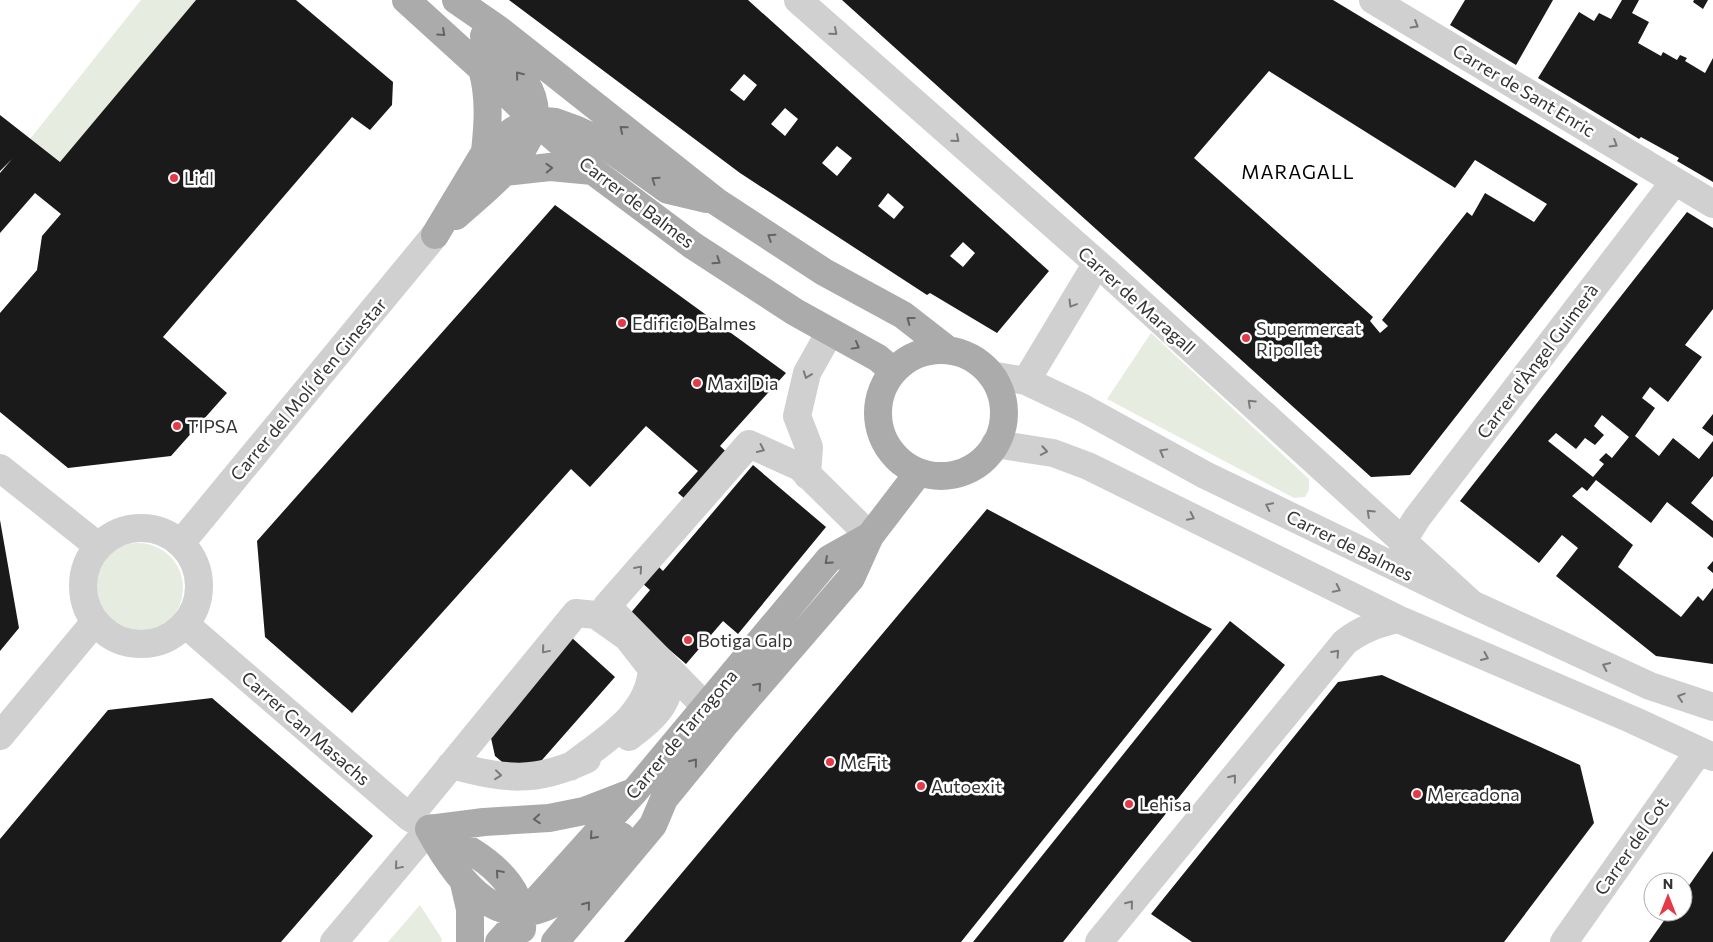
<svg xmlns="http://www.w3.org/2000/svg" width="1713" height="942" font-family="Commissioner,sans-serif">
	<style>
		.green { fill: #e6ecdf }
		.building { fill: #1a1a1a; fill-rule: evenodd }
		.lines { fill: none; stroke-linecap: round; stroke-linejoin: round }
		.minor { stroke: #d0d0d0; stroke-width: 28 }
		.major { stroke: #ababab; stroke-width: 28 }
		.oneway { stroke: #7a7a7a }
		.oneway2 { stroke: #636363 }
		.poi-dot { fill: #e63946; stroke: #fff; stroke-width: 2 }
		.labels { text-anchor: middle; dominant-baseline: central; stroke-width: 5; stroke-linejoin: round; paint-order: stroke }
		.street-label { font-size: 18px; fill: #333; stroke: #fff }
		.poi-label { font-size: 18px; fill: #333; stroke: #fff; text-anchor: start }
		.neighbourhood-label { font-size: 19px; letter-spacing: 1px; fill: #000; stroke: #fff }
	</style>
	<rect width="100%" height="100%" fill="#fff"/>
	<path class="green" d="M141 0H196L61 162 30 139Z
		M1151 333 1309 479V490L1305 497 1294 498 1107 399Z
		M93 588a45 45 0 1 1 90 0a45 45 0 1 1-90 0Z
		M420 905 442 939 441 942H388Z"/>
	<path class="building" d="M196 0H296L393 82 392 105 370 130 352 117 163 337 227 393 171 456 68 468 0 412V313L37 270 42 236 61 214 35 193 0 233V173L12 159 0 171V115L60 162Z
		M509 0H748L1049 271 997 333 930 293 927 295 740 173ZM744 74 757 85 744 101 730 90ZM785 108 798 119 785 136 771 124ZM837 146 852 158 837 176 822 163ZM888 193 904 207 894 219 878 206ZM963 242 975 253 963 267 950 256Z
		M842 0H1333L1638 184 1410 475 1371 477ZM1269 71 1455 188 1475 160 1547 204 1534 222 1485 193 1472 216 1467 212 1382 320 1388 326 1380 333 1370 321 1373 317 1363 308 1194 158Z
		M1465 0H1553L1516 65 1450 25Z
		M1622 0H1639L1632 13 1649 22 1638 43 1661 56 1663 52 1677 60 1680 55 1687 58 1685 61 1705 73 1713 58V182L1677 161 1679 158 1641 137 1639 139 1538 78 1579 12 1594 21 1599 13 1611 19Z
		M1694 0H1708L1703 9 1693 2Z
		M555 205 786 373 720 446 734 459 692 505 678 493 698 471 646 426 590 487 571 469 352 713 265 637 257 541Z
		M1687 212 1713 228V309L1685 345 1702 357 1668 402 1650 387 1642 398 1655 408 1635 436 1659 456 1673 438 1699 459 1713 441V476L1691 503 1713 521V538L1667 502 1651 523 1596 480 1587 491 1582 487 1572 496 1633 545 1618 567 1681 617 1698 596 1703 601 1713 588V664L1656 656 1556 576 1578 548 1562 535 1539 563 1460 501ZM1602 415 1629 437 1612 458 1606 453 1599 460 1604 464 1593 477 1548 441 1556 433 1576 449 1585 438 1595 445 1604 435 1594 426Z
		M1713 414V436L1702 428Z
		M753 465 826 527 738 634 723 621 686 664 629 615 650 590 642 583 657 565 663 571Z
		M987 509 1212 629 961 942H624Z
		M0 520 19 628 0 651Z
		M1713 561V573L1707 568Z
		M1230 621 1285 665 1063 942H973Z
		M571 637 615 677 542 760 524 769 507 766 495 756 491 738Z
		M1382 675 1580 765 1594 823 1504 942H1192L1151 914 1338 682Z
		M212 698 373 836 281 942H0V839L108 710Z
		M1713 851V942H1649L1670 912H1683V894Z"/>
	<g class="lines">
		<path class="minor" d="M798 0 1107 272 1472 604
			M1373 0 1713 204
			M991 375 1026 381 1083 408 1205 475 1472 604 1650 686 1713 707
			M1026 381 1097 263
			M995 444 1053 453 1088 466 1398 619 1633 720 1713 757
			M0 468 98 546
			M807 475 809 447 797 416 807 373 830 332
			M83 586a58 58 0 1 1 116 0a58 58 0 1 1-116 0Z
			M1402 542 1417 518 1675 181
			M181 543 435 235
			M185 624 409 817 429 829 334 942
			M725 722 704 705 607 606 749 444 800 467 870 536
			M0 736 94 623
			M629 737C654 717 670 706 671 671
			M451 765C505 779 534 784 587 759
			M409 817 576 613 596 615 627 637 652 669C649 716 604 740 570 767
			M1099 942 1345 642C1362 629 1377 624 1398 619
			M1564 942 1699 751"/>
		<path class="major" d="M406 0 482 69 534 120 593 171 692 245 795 312 878 358 893 371
			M456 0 498 29 717 202 824 272 903 315 948 350
			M482 69C490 97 488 124 485 152
			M504 172 550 167 593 171
			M456 216C491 184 560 136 525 82 513 64 498 51 484 36
			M435 235 485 152 514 130 534 120 555 122 577 130 598 140 668 190 706 199
			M878 413a63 63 0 1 1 126 0a63 63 0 1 1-126 0Z
			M429 829C458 882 501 942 567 895 587 879 604 855 621 836
			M429 829 484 822 549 818 584 811 628 794
			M429 829C469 847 526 877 522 929
			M464 883 470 909V942
			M499 942 634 792 829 559 870 536
			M555 942 653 825 664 799 726 723 851 578 870 536 919 472"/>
	</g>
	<defs><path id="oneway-chevron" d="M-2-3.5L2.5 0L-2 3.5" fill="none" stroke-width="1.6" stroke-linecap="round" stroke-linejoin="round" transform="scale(1.25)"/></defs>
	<g class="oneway">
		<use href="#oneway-chevron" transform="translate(1415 25) rotate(31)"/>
		<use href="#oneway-chevron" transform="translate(834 32) rotate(41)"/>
		<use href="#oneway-chevron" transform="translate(956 139) rotate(41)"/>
		<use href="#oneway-chevron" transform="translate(1614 144) rotate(31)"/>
		<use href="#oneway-chevron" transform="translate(1072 304) rotate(121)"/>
		<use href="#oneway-chevron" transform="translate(807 375) rotate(110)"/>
		<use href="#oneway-chevron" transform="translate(1251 403) rotate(-137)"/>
		<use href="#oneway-chevron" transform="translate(761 449) rotate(25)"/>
		<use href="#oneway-chevron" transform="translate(1044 451) rotate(10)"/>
		<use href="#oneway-chevron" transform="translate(1163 452) rotate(-151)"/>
		<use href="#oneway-chevron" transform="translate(1269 506) rotate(-154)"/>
		<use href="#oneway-chevron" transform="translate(1370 513) rotate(-137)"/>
		<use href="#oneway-chevron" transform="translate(1191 517) rotate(26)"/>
		<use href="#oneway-chevron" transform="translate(639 569) rotate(-49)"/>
		<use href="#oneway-chevron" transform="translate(1337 589) rotate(26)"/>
		<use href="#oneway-chevron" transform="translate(545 650) rotate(130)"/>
		<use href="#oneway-chevron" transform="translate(1336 653) rotate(-48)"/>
		<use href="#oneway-chevron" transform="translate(1485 657) rotate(24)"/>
		<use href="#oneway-chevron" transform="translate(1606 666) rotate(-155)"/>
		<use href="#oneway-chevron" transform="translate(1681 697) rotate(-162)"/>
		<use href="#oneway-chevron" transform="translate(498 775) rotate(6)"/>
		<use href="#oneway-chevron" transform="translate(1233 778) rotate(-51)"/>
		<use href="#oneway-chevron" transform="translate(398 866) rotate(130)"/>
		<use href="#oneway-chevron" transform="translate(1130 904) rotate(-51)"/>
	</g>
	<g class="oneway2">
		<use href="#oneway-chevron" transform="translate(442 33) rotate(42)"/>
		<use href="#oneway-chevron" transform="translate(519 75) rotate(-129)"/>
		<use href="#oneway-chevron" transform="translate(623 129) rotate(-141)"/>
		<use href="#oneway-chevron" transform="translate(549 168) rotate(-2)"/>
		<use href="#oneway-chevron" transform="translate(655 180) rotate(-145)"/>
		<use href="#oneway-chevron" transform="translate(771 237) rotate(-147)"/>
		<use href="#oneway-chevron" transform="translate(717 261) rotate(33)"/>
		<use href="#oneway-chevron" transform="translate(910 320) rotate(-143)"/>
		<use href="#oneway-chevron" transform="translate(856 346) rotate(29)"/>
		<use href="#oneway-chevron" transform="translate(828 561) rotate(138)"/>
		<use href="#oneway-chevron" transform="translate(758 686) rotate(-49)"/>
		<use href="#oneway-chevron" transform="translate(694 762) rotate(-51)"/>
		<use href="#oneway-chevron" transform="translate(537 819) rotate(176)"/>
		<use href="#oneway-chevron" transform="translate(593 836) rotate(132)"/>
		<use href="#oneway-chevron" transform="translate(499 873) rotate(-131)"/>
		<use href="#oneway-chevron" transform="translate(587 905) rotate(-51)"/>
	</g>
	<g class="poi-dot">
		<circle cx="174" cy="178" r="5"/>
		<circle cx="622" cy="323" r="5"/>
		<circle cx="1246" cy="338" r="5"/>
		<circle cx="697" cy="383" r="5"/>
		<circle cx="177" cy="426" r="5"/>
		<circle cx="688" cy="640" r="5"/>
		<circle cx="830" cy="762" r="5"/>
		<circle cx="921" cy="786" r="5"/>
		<circle cx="1417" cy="794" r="5"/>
		<circle cx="1129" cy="804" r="5"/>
	</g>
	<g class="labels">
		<g class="street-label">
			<text transform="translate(1524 90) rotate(31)">Carrer de Sant Enric</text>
			<text transform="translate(637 202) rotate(37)">Carrer de Balmes</text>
			<text transform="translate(1137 300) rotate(42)">Carrer de Maragall</text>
			<text transform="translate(1537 361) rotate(-53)">Carrer d'Àngel Guimerà</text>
			<text transform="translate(308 389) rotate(-50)">Carrer del Molí d'en Ginestar</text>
			<text transform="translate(1350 545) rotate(26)">Carrer de Balmes</text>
			<text transform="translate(306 728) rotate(41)">Carrer Can Masachs</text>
			<text transform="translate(681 734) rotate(-50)">Carrer de Tarragona</text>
			<text transform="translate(1631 846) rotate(-55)">Carrer del Cot</text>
		</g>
		<g class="poi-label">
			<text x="184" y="178">Lidl</text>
			<text x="632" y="323">Edificio Balmes</text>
			<text x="1256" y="328">Supermercat<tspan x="1256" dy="21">Ripollet</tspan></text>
			<text x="707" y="383">Maxi Dia</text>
			<text x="187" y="426">TIPSA</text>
			<text x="698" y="640">Botiga Galp</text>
			<text x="840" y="762">McFit</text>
			<text x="931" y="786">Autoexit</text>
			<text x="1427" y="794">Mercadona</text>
			<text x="1139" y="804">Lehisa</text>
		</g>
		<g class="neighbourhood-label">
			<text x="1298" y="171">MARAGALL</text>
		</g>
	</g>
	<g transform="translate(1668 897)"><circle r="24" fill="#ffffff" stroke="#adadad"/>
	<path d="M0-4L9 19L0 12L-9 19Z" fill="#e63946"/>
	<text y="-8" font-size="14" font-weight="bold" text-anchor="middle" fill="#333333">N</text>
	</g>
</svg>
